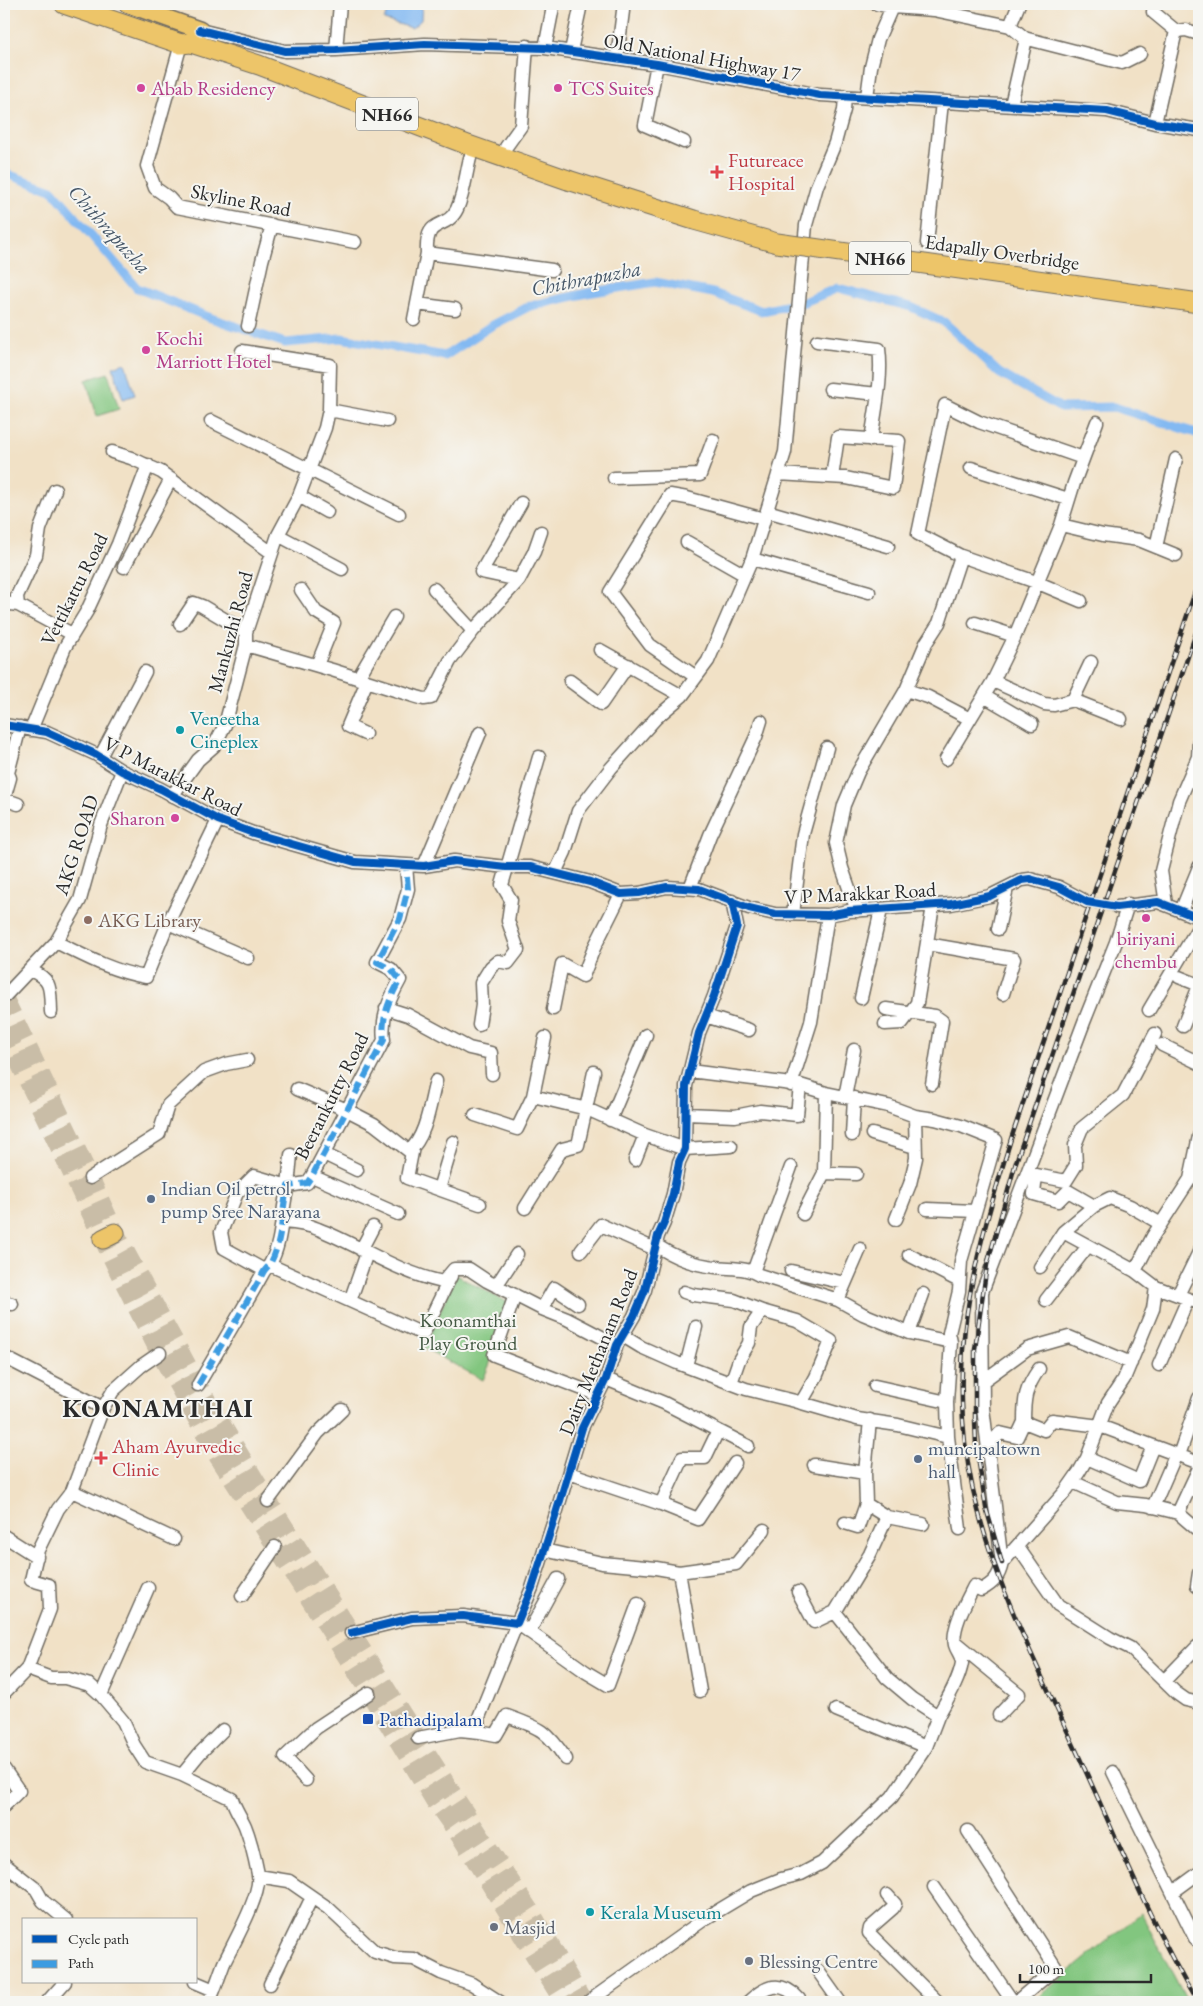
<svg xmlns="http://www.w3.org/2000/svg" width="1203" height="2006" font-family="'EB Garamond',serif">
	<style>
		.green { fill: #82c67f; stroke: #567855 }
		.water { fill: #83b9f2; stroke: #57728e }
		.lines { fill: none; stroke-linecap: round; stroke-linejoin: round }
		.canal { stroke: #83b9f2; stroke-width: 9 }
		.minor-tunnel { stroke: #c9bda7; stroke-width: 12; stroke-dasharray: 12 6; stroke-linecap: butt }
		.highway-tunnel { stroke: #c9bda7; stroke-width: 19; stroke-dasharray: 19 9; stroke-linecap: butt }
		.minor-casing { stroke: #706b61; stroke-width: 15 }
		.major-casing { stroke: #706b61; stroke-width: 19 }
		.highway-casing { stroke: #706b61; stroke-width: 21 }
		.minor { stroke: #fff; stroke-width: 12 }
		.major { stroke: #edc569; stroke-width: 16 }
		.highway { stroke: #edc569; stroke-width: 19 }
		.rail-casing { stroke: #2b2b2b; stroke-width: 4.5 }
		.rail { stroke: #f6f6f2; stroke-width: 2.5; stroke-dasharray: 8; stroke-linecap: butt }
		.highway-bridge-casing { stroke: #706b61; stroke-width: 21; stroke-linecap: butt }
		.highway-bridge { stroke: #edc569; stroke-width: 19 }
		.quiet { stroke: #3d9ce1; stroke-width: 6; stroke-dasharray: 12 6; stroke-linecap: butt }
		.cycleway-casing { stroke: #f6f6f2; stroke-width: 11 }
		.cycleway { stroke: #0057b8; stroke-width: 8 }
		.hotel-dot { fill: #d1479c; stroke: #f6f6f2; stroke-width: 2 }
		.health-dot { fill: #e0444e; stroke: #f6f6f2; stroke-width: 2 }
		.culture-dot { fill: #0f9aa8; stroke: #f6f6f2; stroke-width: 2 }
		.education-dot { fill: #8d6e63; stroke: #f6f6f2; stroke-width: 2 }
		.service-dot { fill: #5c6f8a; stroke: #f6f6f2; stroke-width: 2 }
		.transit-dot { fill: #1a4fb4; stroke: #f6f6f2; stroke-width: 2 }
		.worship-dot { fill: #6b7280; stroke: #f6f6f2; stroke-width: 2 }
		.labels { text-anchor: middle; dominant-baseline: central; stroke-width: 4; stroke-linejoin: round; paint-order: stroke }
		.shield { fill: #f6f6f2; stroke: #686867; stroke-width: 1 }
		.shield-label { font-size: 19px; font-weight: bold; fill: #2b2b2b }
		.street-label { font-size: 20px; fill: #2b2b2b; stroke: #f6f6f2 }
		.hotel-label { font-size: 20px; fill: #b23c85; stroke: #f6f6f2; text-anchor: start }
		.health-label { font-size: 20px; fill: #be3a42; stroke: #f6f6f2; text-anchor: start }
		.culture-label { font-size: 20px; fill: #0d838f; stroke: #f6f6f2; text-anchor: start }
		.education-label { font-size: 20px; fill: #785e54; stroke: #f6f6f2; text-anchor: start }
		.service-label { font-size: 20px; fill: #4e5e75; stroke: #f6f6f2; text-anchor: start }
		.park-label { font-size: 20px; fill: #455a44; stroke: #f6f6f2 }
		.transit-label { font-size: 20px; fill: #164399; stroke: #f6f6f2; text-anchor: start }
		.worship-label { font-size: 20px; fill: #5b616d; stroke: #f6f6f2; text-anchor: start }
		.water-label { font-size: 21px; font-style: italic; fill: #455667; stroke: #f6f6f2 }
		.district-label { font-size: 25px; font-weight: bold; letter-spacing: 1px; fill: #2b2b2b; stroke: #f6f6f2 }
	</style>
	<rect width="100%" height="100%" fill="#f6f6f2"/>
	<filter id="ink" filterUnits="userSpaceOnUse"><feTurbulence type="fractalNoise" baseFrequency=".02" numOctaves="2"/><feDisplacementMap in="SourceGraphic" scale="10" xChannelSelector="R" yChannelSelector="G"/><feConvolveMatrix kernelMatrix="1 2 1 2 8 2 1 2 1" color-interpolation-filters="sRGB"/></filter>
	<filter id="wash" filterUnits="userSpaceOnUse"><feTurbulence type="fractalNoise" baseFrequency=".0096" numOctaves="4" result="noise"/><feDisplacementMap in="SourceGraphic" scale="20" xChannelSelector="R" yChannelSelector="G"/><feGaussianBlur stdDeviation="1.12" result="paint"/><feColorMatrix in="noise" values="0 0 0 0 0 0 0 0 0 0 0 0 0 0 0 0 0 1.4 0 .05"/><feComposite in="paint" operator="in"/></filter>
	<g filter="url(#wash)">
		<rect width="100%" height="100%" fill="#f1e1c6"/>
		<path class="green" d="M108 373 119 409 97 416 86 380Z
			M456 1275 514 1306 483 1380 424 1348Z
			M1141 1913 1187 2001 1185 2002H1032Z"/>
		<path class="water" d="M390 4H422L421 20 412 28 384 20Z
			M125 363 135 395 123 399 113 367Z"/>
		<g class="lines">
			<path class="canal" d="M4 173 52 190 137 288 211 318 285 343 341 338 445 356 491 326 530 306 587 293 655 282 713 293 762 311 804 302 838 288 911 307 944 322 999 373 1061 408 1114 407 1199 434"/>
		</g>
	</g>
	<g filter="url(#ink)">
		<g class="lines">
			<path class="minor-tunnel" d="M1087 902 1117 907"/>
			<path class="highway-tunnel" d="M4 998 90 1178 114 1231 201 1391 256 1482 451 1792 533 1916 583 2002
				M4 1030 117 1268 160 1353 218 1456 362 1680 435 1801 463 1840 564 2002"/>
			<g class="minor-casing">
				<path id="minor" d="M1154 4 1153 12 1176 31 1155 123
					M892 7 934 10 1010 26 1026 39 1011 105
					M1010 26 1019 4
					M200 30 285 51 336 50 425 44 545 48 657 64 820 95 1107 111 1155 123 1199 130
					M1176 31 1186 30 1199 34
					M1024 38 1122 63 1140 54
					M181 44 147 166 155 188 169 198 177 207 355 242
					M545 48 553 7
					M336 50 340 4
					M571 51 581 4
					M617 58 623 11
					M657 64 645 125 684 142
					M867 97 871 67 878 39 892 7 877 4
					M506 147 521 126 527 46
					M470 158C466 174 464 194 457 209 446 232 425 215 427 253L552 270
					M927 243 942 102
					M417 304 455 309
					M414 319 427 253
					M248 326 262 261 272 225
					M817 341 879 349C883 378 875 411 871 440
					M830 389 878 394
					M329 410 387 421
					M211 421 399 514
					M112 452 131 458 161 472 272 553
					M971 468 1068 499
					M778 474 846 478 893 488 899 441 838 437 832 477
					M614 478 700 475 713 440
					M299 496 327 512
					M767 511 888 546
					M1061 525 1103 535 1139 540 1176 555
					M278 535 342 569
					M687 542 745 575
					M1156 547 1176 459
					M752 559 869 592
					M124 567 171 479
					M519 580 481 572 521 503
					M434 589 473 631
					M301 590 316 612 334 623 317 665
					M1081 601 1036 582 961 556 918 534 945 405 979 422 1083 458
					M4 603 18 605 72 634
					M18 605 17 596 36 555 40 529 55 490
					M975 623 1015 636
					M180 624 194 603 202 606 246 632
					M246 645 332 670 417 697 424 699 431 698 450 661 473 631 519 580 534 552 541 532
					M600 650 682 696
					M696 677 650 645 610 592 670 495 687 498 764 519
					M358 678 394 617
					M570 681 601 704 628 665
					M993 681 1044 704 1054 705 1073 700 1091 662
					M906 690 928 697 970 719
					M984 696 1032 724
					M1073 700 1121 719
					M4 725 47 732 95 754 122 771 161 789 218 820 253 833 355 862 424 866 454 861 506 867H530L590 882 621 894 639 893 667 887 699 889 749 908 775 914 828 915 849 911 951 904 990 896 1022 880 1030 879 1059 887 1087 902
					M31 730 65 647 87 611 118 544 148 465
					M365 734 348 726 367 681
					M100 757 145 672
					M946 759 993 681 1015 636 1061 525 1074 483 1097 422
					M172 796 198 760 214 746 225 725 246 645V632L278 535 299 496 325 428 329 410 330 365 242 351
					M4 799 10 778 8 773 20 727
					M4 799 18 804
					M424 866 480 733
					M555 873 565 852 578 811 611 768 656 718 682 696 708 661 752 559 785 452 806 225 817 186 835 143 844 110 845 96
					M690 888 710 835 756 737 761 721
					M1166 904 1161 871 1163 863 1179 801 1198 757 1199 741
					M1117 907 1158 902 1199 918
					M857 911 842 868 836 843 844 805 858 772 906 690 926 643 939 623 961 556
					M1181 911 1199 867
					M793 914 803 834 827 748
					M168 923 248 958
					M998 929 1007 888
					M56 942C84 956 114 972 146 977L168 923 218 820
					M927 944 1014 959 1003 994
					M30 970C53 980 50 989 51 1012
					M1179 977 1199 985
					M4 997 56 942 80 900 101 825 122 771
					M861 998 881 910
					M386 1008 408 1015 469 1048 491 1053 492 1074
					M553 1009 562 964 583 976 594 948 621 894
					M886 1009 935 1016 942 1021 932 1084
					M1149 1010 1199 926
					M706 1016 749 1030
					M885 1024 902 1023 917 1003 933 906
					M479 1025 482 1005 481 983 491 967 498 961 508 963 518 950 508 921 511 900 502 885 539 757
					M1183 1026 1199 986
					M1162 1045 1199 1063
					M690 1071 799 1085
					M791 1085 811 1022 828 915
					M297 1089 347 1110 374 1124 409 1151C427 1136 430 1102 436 1081
					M533 1096 587 1109 645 1135 685 1149 731 1146
					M845 1097 854 1050
					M686 1114 735 1116 760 1111 797 1115 800 1085 826 1093 888 1106 915 1116 935 1119 961 1126 996 1140 961 1261 959 1291 949 1333 951 1342 947 1402 948 1437 960 1529
					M475 1115 517 1129 533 1096 545 1038
					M610 1120 646 1035
					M872 1134 915 1147
					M852 1135 854 1098
					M413 1147 407 1178 480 1204
					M324 1154 357 1170
					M635 1160 645 1135
					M824 1173 856 1174
					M312 1176 398 1214
					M90 1178 159 1134 168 1105 204 1072 226 1064 247 1060
					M439 1189 453 1142
					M1094 1206 1068 1191 1058 1201 1034 1194 1036 1175 1066 1181 1076 1165 1075 1145 1082 1128 1123 1095 1155 1034
					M525 1208 562 1149 578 1145 594 1072
					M927 1209 975 1211
					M803 1214 824 1173 826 1093
					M896 1219 910 1184 916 1158 915 1116
					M283 1222C295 1223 307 1224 318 1229 359 1245 398 1273 443 1282L454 1269H469L487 1281 542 1309 567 1319 617 1345
					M1063 1232 1094 1206 1110 1198 1130 1206 1161 1224
					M656 1245C675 1258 694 1265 716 1267 730 1269 747 1267 759 1275L838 1300 863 1314 909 1333 951 1342
					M361 1250 373 1227
					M581 1251 601 1225 655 1249
					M909 1255 959 1281
					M270 1265 423 1334 451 1276
					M1040 1267 1063 1232 1135 1271
					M264 1270 224 1248 221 1232 237 1193 254 1176 288 1186 291 1155
					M791 1271 845 1283
					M753 1272 791 1167
					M496 1286 517 1254
					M1156 1287 1199 1303
					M684 1292 693 1295 734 1300 762 1311 751 1327 749 1343 739 1360 731 1383
					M515 1295 494 1355 598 1395
					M1178 1295 1199 1252
					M838 1300 860 1249
					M1046 1300 1088 1246
					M350 1301 367 1253
					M4 1302 12 1304
					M542 1309 554 1288 578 1304
					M762 1311 797 1321 831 1341 816 1377 801 1403
					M909 1333 923 1294
					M623 1336 641 1347 677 1363 746 1389 795 1401 857 1419 898 1425 948 1437
					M4 1357 103 1408
					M1159 1365 1188 1299
					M686 1366 696 1327
					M606 1379 664 1403 748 1446
					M983 1381 1027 1349 1069 1337 1131 1363
					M198 1385C220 1347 242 1311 263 1273 265 1269 268 1267 270 1264 283 1241 281 1211 288 1186L307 1183 312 1176 384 1040C381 1017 389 1000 400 980L391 969 377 962 400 919 408 889 406 866
					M875 1386 947 1402
					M1024 1422C1024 1398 1025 1389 1039 1369
					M988 1452 992 1442 1000 1433 1017 1437 1024 1422 1044 1430 1052 1420 1100 1426 1199 1463
					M1179 1455 1199 1398
					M1087 1458 1139 1481 1153 1446
					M814 1465 865 1473
					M1199 1468 1178 1513 1199 1531
					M569 1473 661 1504 698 1519 735 1463
					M1073 1482 1117 1502 1146 1505 1178 1513
					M72 1491 174 1539
					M268 1501 318 1433 342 1410
					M661 1504 682 1458H705L718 1431
					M1153 1507 1176 1454
					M887 1517 923 1524
					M845 1523 858 1527 866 1504
					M4 1536 37 1557
					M1017 1546 1058 1605 1110 1638 1130 1648 1176 1693 1186 1700 1199 1703
					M544 1550 602 1563 656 1568 679 1572 736 1564 764 1530
					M1002 1563 1065 1492 1079 1472 1087 1458 1108 1403 1124 1379 1153 1309 1156 1287 1135 1271 1153 1236 1190 1179 1199 1136
					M679 1572 700 1691
					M1199 1573 1197 1586 1199 1587
					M798 1592 814 1622 835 1612
					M242 1596 275 1547
					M529 1632 558 1579
					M351 1633 412 1618 463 1616 517 1623 532 1588 555 1517 582 1428 606 1379 617 1345 634 1316 645 1290 658 1236 664 1223 673 1194 679 1162 685 1149 686 1086 699 1033 714 996 737 926 732 901
					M957 1643 1019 1694 999 1715
					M27 1669 51 1678H65L90 1685 101 1695 123 1721 134 1745 145 1762 182 1775 232 1799C235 1809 241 1817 245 1826 251 1841 255 1859 258 1874 262 1894 233 1944 224 1963 219 1976 215 1989 209 2002
					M1164 1681 1197 1647 1199 1648
					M4 1693 27 1669 50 1609 49 1585 31 1580 38 1550 58 1509 72 1491 103 1408 113 1391 141 1366 160 1353
					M101 1695 148 1588
					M836 1710 926 1747
					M938 1716C946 1701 959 1681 962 1663 962 1655 957 1652 955 1645 951 1628 967 1600 974 1586L981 1590C994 1583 999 1577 1002 1563L983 1408 982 1292 1084 1022 1116 942 1128 904
					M480 1732 496 1735 507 1716C540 1728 546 1729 566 1759
					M418 1738 460 1730 480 1732 479 1717 517 1623 586 1672 608 1685 638 1604
					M4 1769 19 1791 4 1806
					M1113 1772 1196 1940
					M182 1775 200 1753 223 1730
					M306 1780 285 1757 316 1728 369 1693
					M968 1831 1056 1968 1016 2002
					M4 1864 36 1889 43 1901 66 1920
					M258 1876 289 1881 328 1908 375 1952 395 1958 414 1959 441 1973 472 1984 500 2002
					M934 1887 1013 2002
					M1173 1892 1199 1873
					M887 1895 895 1904 893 1908 870 1928 869 1933 938 2002
					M818 1971 840 2002
					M195 1982 214 1990
					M270 1984 312 1897
					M47 2002 65 1982
					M588 2002 706 1918 751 1891 781 1879 801 1874 822 1863 892 1797 926 1747 938 1716 912 1699 887 1678 835 1612 870 1554 887 1517 866 1504 865 1473 870 1420
					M748 2002C765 1986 781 1979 799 1999L798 2002"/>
			</g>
			<g class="major-casing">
				<path id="major" d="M127 4 200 30 191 43"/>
			</g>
			<g class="highway-casing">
				<path id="highway" d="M64 4 181 44 191 43 259 65 468 145 568 180
					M103 1239 115 1233"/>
			</g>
			<use href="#minor" class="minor"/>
			<use href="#major" class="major"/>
			<use href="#highway" class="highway"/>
			<g class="rail-casing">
				<path id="rail" d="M1002 1563 986 1508 976 1445 975 1420V1349L987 1265 1016 1162 1199 624
					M1197 2002C1152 1927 1118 1841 1081 1761 1044 1679 1000 1597 978 1510 962 1452 958 1386 965 1327 973 1262 992 1201 1011 1139L1199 580"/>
			</g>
			<use href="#rail" class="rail"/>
			<g class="highway-bridge-casing">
				<path id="highway-bridge" d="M568 180 694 220 777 243 1199 303"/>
			</g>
			<use href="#highway-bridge" class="highway-bridge"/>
			<path class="quiet" d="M198 1385C220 1347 242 1311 263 1273 265 1269 268 1267 270 1264 283 1241 281 1211 288 1186L307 1183 312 1176 384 1040C381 1017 389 1000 400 980L391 969 377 962 400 919 408 889 406 866"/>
			<g class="cycleway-casing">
				<path id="cycleway" d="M200 30 285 51 336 50 425 44 545 48 657 64 820 95 1107 111 1155 123 1199 130
					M4 725 47 732 95 754 122 771 161 789 218 820 253 833 355 862 424 866 454 861 506 867H530L590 882 621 894 639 893 667 887 699 889 749 908 775 914 828 915 849 911 951 904 990 896 1022 880 1030 879 1059 887 1087 902 1117 907 1158 902 1199 918
					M351 1633 412 1618 463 1616 517 1623 532 1588 555 1517 582 1428 606 1379 617 1345 634 1316 645 1290 658 1236 664 1223 673 1194 679 1162 685 1149 686 1086 699 1033 714 996 737 926 732 901"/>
			</g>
			<use href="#cycleway" class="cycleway"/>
		</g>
	</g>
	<g class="hotel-dot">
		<circle cx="141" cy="88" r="5"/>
		<circle cx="558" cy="88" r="5"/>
		<circle cx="146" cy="350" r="5"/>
		<circle cx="175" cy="818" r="5"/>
		<circle cx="1146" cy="918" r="5"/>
	</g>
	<g class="health-dot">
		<path d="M714.5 164.5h5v5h5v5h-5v5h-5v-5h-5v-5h5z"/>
		<path d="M98.5 1450.5h5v5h5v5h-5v5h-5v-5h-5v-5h5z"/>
	</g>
	<g class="culture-dot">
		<circle cx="180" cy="730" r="5"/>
		<circle cx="590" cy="1912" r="5"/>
	</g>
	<circle class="education-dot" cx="88" cy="920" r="5"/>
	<g class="service-dot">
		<circle cx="151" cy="1199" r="5"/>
		<circle cx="918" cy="1459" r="5"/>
	</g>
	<rect class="transit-dot" x="362" y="1713" width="12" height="12" rx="2.5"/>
	<g class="worship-dot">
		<circle cx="494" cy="1927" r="5"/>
		<circle cx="749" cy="1961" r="5"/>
	</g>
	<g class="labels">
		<g class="shield">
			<rect x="356" y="97.5" width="62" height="33" rx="4"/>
			<rect x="849" y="241.5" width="62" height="33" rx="4"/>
		</g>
		<g class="shield-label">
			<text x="387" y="114">NH66</text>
			<text x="880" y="258">NH66</text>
		</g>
		<g class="street-label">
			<text transform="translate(702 57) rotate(10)">Old National Highway 17</text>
			<text transform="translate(241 200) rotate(11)">Skyline Road</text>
			<text transform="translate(1002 252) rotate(8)">Edapally Overbridge</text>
			<text transform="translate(74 589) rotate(-63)">Vettikattu Road</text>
			<text transform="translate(230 632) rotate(-75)">Mankuzhi Road</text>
			<text transform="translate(173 776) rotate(27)">V P Marakkar Road</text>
			<text transform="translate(76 845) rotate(-72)">AKG ROAD</text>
			<text transform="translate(860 893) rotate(-3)">V P Marakkar Road</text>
			<text transform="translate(331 1096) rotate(-63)">Beerankutty Road</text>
			<text transform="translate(598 1352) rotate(-68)">Dairy Methanam Road</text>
		</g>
		<g class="hotel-label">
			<text x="151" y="88">Abab Residency</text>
			<text x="568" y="88">TCS Suites</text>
			<text x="156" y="338">Kochi<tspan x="156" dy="23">Marriott Hotel</tspan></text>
			<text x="165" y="818" text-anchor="end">Sharon</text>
			<text x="1146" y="938" text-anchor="middle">biriyani<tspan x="1146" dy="23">chembu</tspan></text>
		</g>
		<g class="health-label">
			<text x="728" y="160">Futureace<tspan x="728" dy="23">Hospital</tspan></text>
			<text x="112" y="1446">Aham Ayurvedic<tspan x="112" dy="23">Clinic</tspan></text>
		</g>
		<g class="culture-label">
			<text x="190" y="718">Veneetha<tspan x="190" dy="23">Cineplex</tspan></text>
			<text x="600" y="1912">Kerala Museum</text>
		</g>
		<g class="education-label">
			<text x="98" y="920">AKG Library</text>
		</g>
		<g class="service-label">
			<text x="161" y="1188">Indian Oil petrol<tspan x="161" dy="23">pump Sree Narayana</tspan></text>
			<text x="928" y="1448">muncipaltown<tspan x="928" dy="23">hall</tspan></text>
		</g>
		<g class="park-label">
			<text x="468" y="1320">Koonamthai<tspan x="468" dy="23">Play Ground</tspan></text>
		</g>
		<g class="transit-label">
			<text x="379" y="1719">Pathadipalam</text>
		</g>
		<g class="worship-label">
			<text x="504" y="1927">Masjid</text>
			<text x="759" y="1961">Blessing Centre</text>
		</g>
		<g class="water-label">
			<text transform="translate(110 229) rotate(48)">Chithrapuzha</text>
			<text transform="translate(586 278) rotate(-11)">Chithrapuzha</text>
		</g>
		<g class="district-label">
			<text x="158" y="1408">KOONAMTHAI</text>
		</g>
	</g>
	<rect width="1203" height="2006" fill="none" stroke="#f6f6f2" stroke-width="20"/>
	<rect x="22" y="1918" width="175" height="65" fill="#f6f6f2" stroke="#a5a5a2"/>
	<rect x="32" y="1935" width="25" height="8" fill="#0057b8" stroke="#a5a5a2"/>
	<text x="68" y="1944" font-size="15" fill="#2b2b2b">Cycle path</text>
	<rect x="32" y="1960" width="25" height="8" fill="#3d9ce1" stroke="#a5a5a2"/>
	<text x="68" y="1968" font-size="15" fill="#2b2b2b">Path</text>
	<path d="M1020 1974v8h131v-8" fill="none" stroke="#2b2b2b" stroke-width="2.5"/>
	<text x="1028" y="1974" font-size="15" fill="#2b2b2b" stroke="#f6f6f2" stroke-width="4" paint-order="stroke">100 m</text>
</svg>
